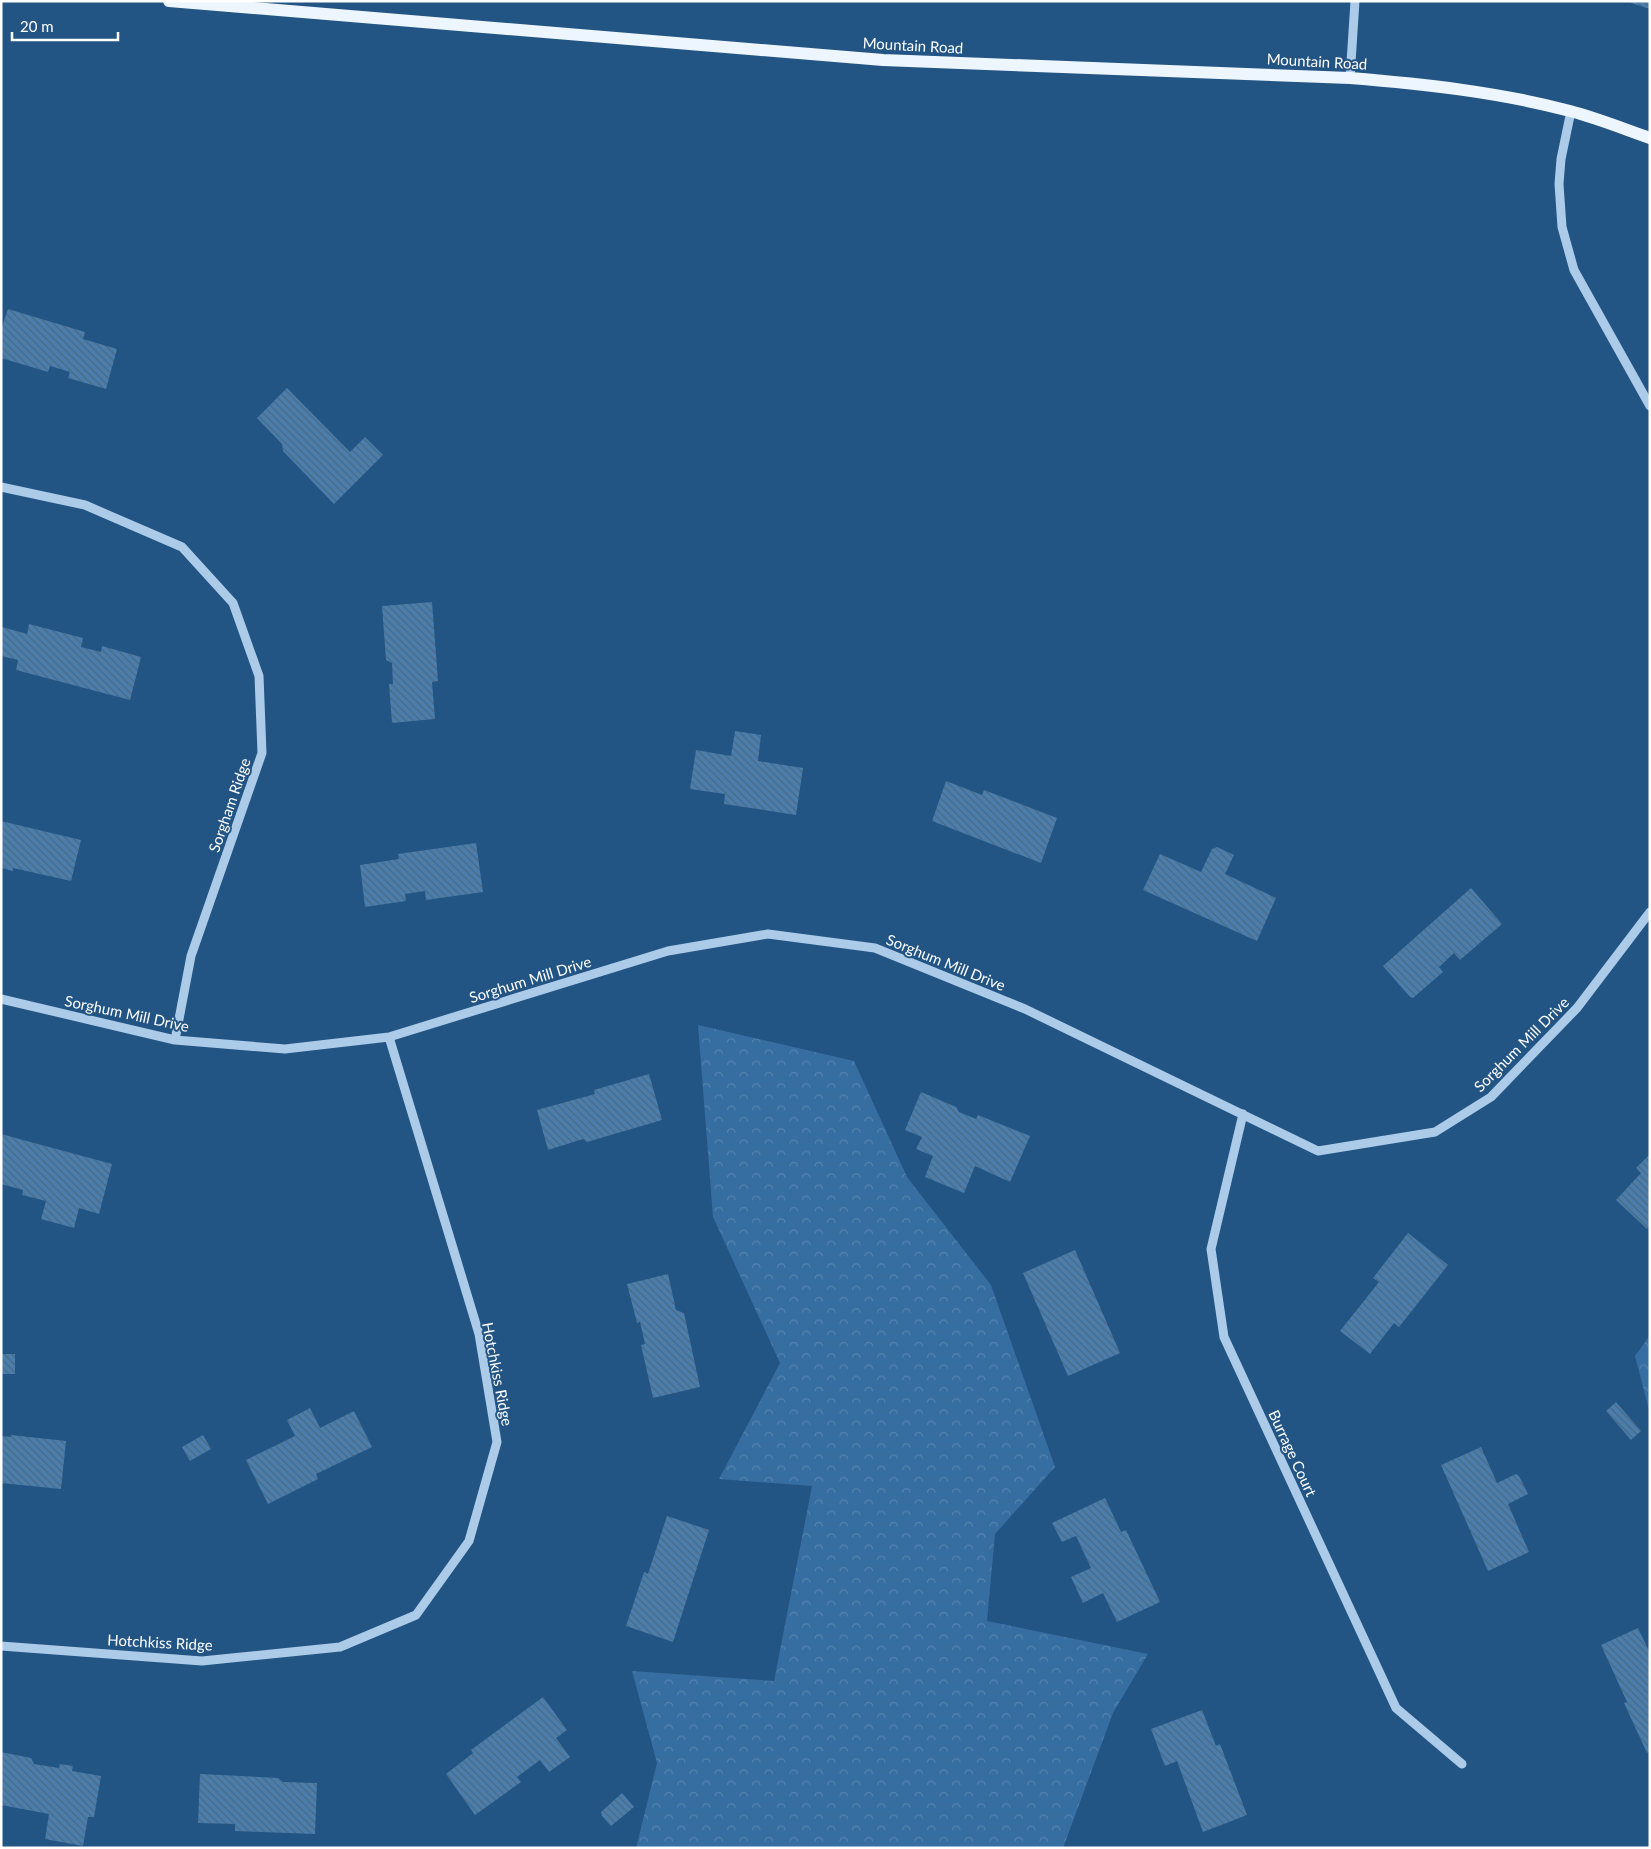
<svg xmlns="http://www.w3.org/2000/svg" width="1651" height="1849" font-family="Lato,sans-serif">
	<style>
		.forest { fill: url(#forest-crowns) }
		.building { fill: url(#building-back-hatch) }
		.lines { fill: none; stroke-linecap: round; stroke-linejoin: round }
		.minor { stroke: #abcbe8; stroke-width: 9 }
		.major { stroke: #edf5fe; stroke-width: 12 }
		.labels { text-anchor: middle; dominant-baseline: central; stroke-width: 4; stroke-linejoin: round; paint-order: stroke }
		.street-label { font-size: 15px; fill: #fff; stroke: #225484 }
	</style>
	<defs>
		<pattern id="forest-crowns" width="20" height="18" patternUnits="userSpaceOnUse" patternTransform="scale(1.25)"><rect width="20" height="18" fill="#366ea1"/><path d="M2 6a3 3 0 1 1 6 0M12 15a3 3 0 1 1 6 0" fill="none" stroke="#5484af"/></pattern>
		<pattern id="building-back-hatch" width="6" height="6" patternUnits="userSpaceOnUse" patternTransform="scale(1.25)"><rect width="6" height="6" fill="#4b7eac"/><path d="M-1 5l2 2M0 0l6 6M5-1l2 2" fill="none" stroke="#4b6881"/></pattern>
	</defs>
	<rect width="100%" height="100%" fill="#225484"/>
	<path class="forest" d="M698 1025 854 1061 907 1177 991 1285 1055 1467 995 1534 987 1621 1148 1654 1113 1713 1063 1848H636L657 1763 632 1671 774 1681 812 1486 719 1479 780 1363 713 1217Z
		M1650 1335V1414L1635 1356Z"/>
	<path class="building" d="M1628 1H1650V9L1628 2Z
		M8 309 85 332 83 339 117 349 106 389 68 378 70 372 50 366 48 372 1 358V330Z
		M287 388 350 452 365 437 383 455 334 504 283 451 282 444 257 418Z
		M432 602 438 681 432 682 435 719 392 723 389 684H393L392 663 386 660 382 606Z
		M29 624 83 638 81 647 101 652 102 646 141 657 130 700 16 670 18 660 1 656 2 627 27 634Z
		M735 731 761 735 758 761 803 768 796 815 724 804 725 794 690 789 696 750 731 756Z
		M946 781 982 795 984 790 1057 818 1041 863 932 821Z
		M1 821 81 840 71 881 13 868V871L1 868Z
		M476 843 483 892 426 900 425 891 405 894 406 901 365 907 360 865 399 859 398 854Z
		M1217 847 1234 855 1225 874 1276 898 1257 941 1143 890 1160 854 1201 872 1212 849Z
		M1471 888 1502 924 1460 960 1454 953 1439 967 1443 972 1413 998 1410 997 1383 966Z
		M649 1074 662 1120 587 1142 583 1139 548 1150 537 1110 595 1094 594 1090Z
		M921 1092 956 1107 959 1112 976 1119 978 1115 1030 1136 1010 1182 975 1166 964 1193 925 1177 933 1156 916 1149 922 1137 905 1130Z
		M1 1134 112 1164 99 1214 79 1208 74 1228 41 1219 46 1201 22 1195 23 1190 1 1184Z
		M1650 1154V1225L1647 1229 1616 1200 1641 1173 1636 1168Z
		M1408 1233 1448 1265 1399 1327 1394 1323 1370 1354 1340 1331 1379 1282 1373 1278Z
		M1075 1250 1120 1353 1068 1376 1023 1273Z
		M668 1274 676 1310 684 1313 700 1387 653 1398 641 1345 645 1344 640 1322 637 1323 627 1284Z
		M1 1354H15V1374H1Z
		M1616 1402 1641 1431 1631 1440 1606 1411Z
		M310 1408 320 1428 354 1411 372 1447 316 1474 318 1479 268 1504 246 1460 295 1436 287 1420Z
		M11 1435 66 1441 61 1489 1 1483V1436L11 1437Z
		M203 1435 211 1449 190 1461 182 1447Z
		M1481 1447 1497 1483 1516 1474 1519 1476 1528 1494 1508 1504 1529 1552 1488 1571 1441 1465Z
		M1105 1498 1121 1532 1126 1530 1160 1602 1117 1622 1103 1593 1083 1603 1071 1577 1091 1568 1076 1536 1062 1542 1052 1523Z
		M667 1516 709 1530 673 1642 626 1626 644 1572 648 1574Z
		M1638 1628 1650 1653V1752L1647 1753 1624 1703 1627 1702 1601 1645Z
		M543 1697 567 1730 556 1738 570 1757 549 1772 540 1760 517 1777 521 1782 475 1815 446 1774 473 1753 471 1750Z
		M1202 1710 1216 1746 1220 1744 1247 1815 1203 1832 1177 1761 1165 1766 1151 1729Z
		M1 1752 31 1758 34 1764 59 1768 60 1764 73 1766 72 1771 101 1776 94 1817H88L83 1846 45 1839 49 1814 1 1805Z
		M200 1774 278 1778 283 1782 317 1783 315 1834 235 1831V1824L198 1823Z
		M622 1793 634 1807 611 1826 602 1816 601 1812Z"/>
	<g class="lines">
		<path class="minor" d="M1350 78 1355 1
			M1571 111 1561 159 1559 184 1562 227 1574 270 1650 406
			M1 487 85 505 182 547 233 603 259 676 262 753 191 956 175 1040
			M1 999 175 1040 285 1049 389 1037 668 951 768 934 875 948 1025 1009 1318 1151 1435 1132 1491 1097 1577 1008 1650 912
			M1243 1114 1211 1249 1224 1337 1396 1708 1462 1764
			M1 1646 202 1661 340 1647 416 1615 469 1541 497 1442 479 1334 389 1037"/>
		<path class="major" d="M169 1 883 60 1350 78C1424 84 1498 92 1570 111 1597 118 1624 129 1650 138"/>
	</g>
	<g class="labels">
		<g class="street-label">
			<text transform="translate(913 45) rotate(3)">Mountain Road</text>
			<text transform="translate(1317 61) rotate(3)">Mountain Road</text>
			<text transform="translate(229 805) rotate(-71)">Sorgham Ridge</text>
			<text transform="translate(946 962) rotate(22)">Sorghum Mill Drive</text>
			<text transform="translate(530 979) rotate(-17)">Sorghum Mill Drive</text>
			<text transform="translate(127 1013) rotate(12)">Sorghum Mill Drive</text>
			<text transform="translate(1521 1044) rotate(-45)">Sorghum Mill Drive</text>
			<text transform="translate(498 1374) rotate(79)">Hotchkiss Ridge</text>
			<text transform="translate(1293 1453) rotate(65)">Burrage Court</text>
			<text transform="translate(160 1642) rotate(3)">Hotchkiss Ridge</text>
		</g>
	</g>
	<rect width="1651" height="1849" fill="none" stroke="#ffffff" stroke-width="5"/>
	<path d="M12 32v8h106v-8" fill="none" stroke="#ffffff" stroke-width="2.5"/>
	<text x="20" y="32" font-size="15" fill="#ffffff" stroke="#225484" stroke-width="4" paint-order="stroke">20 m</text>
</svg>
